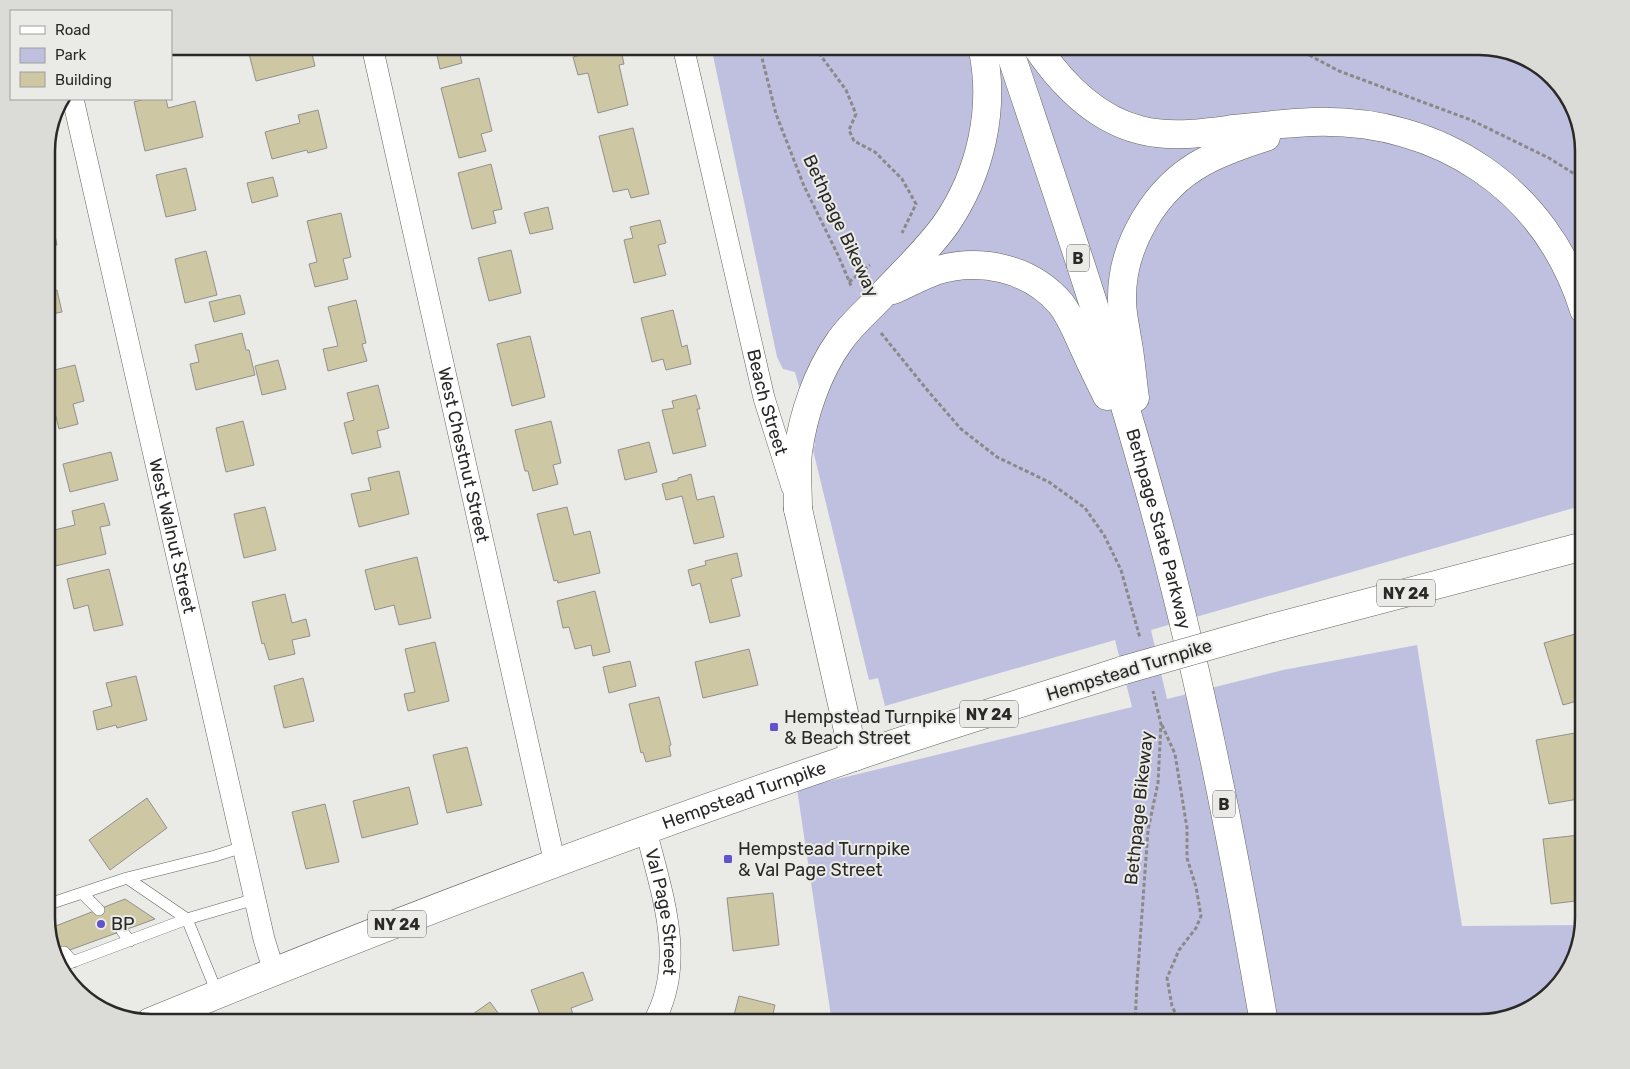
<svg xmlns="http://www.w3.org/2000/svg" width="1630" height="1069" font-family="Rubik,sans-serif">
	<style>
		.green { fill: #bfc0df }
		.building { fill: #cec7a3; stroke: #91908d }
		.lines { fill: none; stroke-linecap: round; stroke-linejoin: round }
		.lane-casing { stroke: #646461; stroke-width: 12 }
		.street-casing { stroke: #646461; stroke-width: 22 }
		.secondary-casing { stroke: #646461; stroke-width: 29 }
		.primary-casing { stroke: #646461; stroke-width: 29 }
		.highway-casing { stroke: #646461; stroke-width: 29 }
		.path { stroke: #8a8987; stroke-width: 3; stroke-dasharray: 4 2.5; stroke-linecap: butt }
		.lane { stroke: #fff; stroke-width: 11 }
		.street { stroke: #fff; stroke-width: 21 }
		.secondary { stroke: #fff; stroke-width: 28 }
		.primary { stroke: #fff; stroke-width: 28 }
		.highway { stroke: #fff; stroke-width: 28 }
		.primary-bridge-casing { stroke: #646461; stroke-width: 29; stroke-linecap: butt }
		.primary-bridge { stroke: #fff; stroke-width: 28 }
		.poi-dot { fill: #6053cc; stroke: #eaeae7; stroke-width: 2 }
		.labels { text-anchor: middle; dominant-baseline: central; stroke-width: 4; stroke-linejoin: round; paint-order: stroke }
		.shield { fill: #eaeae7; stroke: #646361; stroke-width: 1 }
		.shield-label { font-size: 16px; font-weight: bold; fill: #2a2928 }
		.street-label { font-size: 18px; fill: #2a2928; stroke: #eaeae7 }
		.poi-label { font-size: 18px; fill: #2a2928; stroke: #eaeae7; text-anchor: start }
		.rim { fill: none; stroke: #2a2928; stroke-width: 2.5 }
	</style>
	<rect width="100%" height="100%" fill="#eaeae7"/>
	<path class="green" d="M711 46H1479L1537 64 1570 99 1584 151V505L1151 630 1167 699 1283 670 1417 645 1462 926 1582 925 1566 976 1531 1009 1479 1023H832L797 789 1132 707 1115 640 885 706 878 678 869 680 813 450 815 445 795 372 783 369 777 357Z"/>
	<path class="building" d="M247 46H310L315 66 256 81Z
		M435 46H458L462 63 440 69Z
		M616 46H620L624 64 619 65 628 105 598 113 588 73 578 75 573 57Z
		M479 78 492 131 481 134 486 151 459 158 441 88Z
		M145 99H166L168 108 195 101 203 137 145 151 134 102Z
		M318 110 327 148 308 153 307 150 272 159 265 132 300 123 298 115Z
		M633 128 649 194 631 198 628 189 613 192 599 136Z
		M491 164 502 209 493 211 496 223 472 229 458 173Z
		M186 168 196 210 166 217 156 175Z
		M273 177 278 196 252 203 247 183Z
		M548 207 553 229 530 234 524 213Z
		M341 213 351 257 343 259 348 279 315 287 309 264 317 262 307 221Z
		M51 215 57 245 46 247V216Z
		M660 220 666 243 658 245 666 275 634 283 624 240 633 238 630 227Z
		M511 250 521 293 489 301 478 258Z
		M206 251 217 295 185 303 175 259Z
		M46 273 51 292 57 290 62 312 46 315Z
		M240 295 245 314 214 322 209 302Z
		M356 300 366 343 362 344 367 361 328 371 323 349 338 346 328 307Z
		M673 310 682 347 687 345 691 364 666 370 663 359 652 362 641 318Z
		M242 333 246 350H249L255 375 196 390 190 364 199 362 195 345Z
		M530 336 545 397 512 406 497 344Z
		M278 360 286 389 262 395 255 366Z
		M75 365 84 401 73 404 78 424 59 429 54 409 46 411V372Z
		M378 385 389 428 377 431 381 447 352 454 344 423 354 420 347 393Z
		M696 395 700 409H697L706 446 673 454 662 410 674 408 672 401Z
		M243 421 254 465 226 472 216 428Z
		M551 421 561 463 553 465 558 484 533 491 528 471H525L515 430Z
		M649 442 657 472 625 480 618 450Z
		M111 452 118 480 70 492 63 464Z
		M399 471 409 514 359 527 351 494 371 490 368 478Z
		M691 474 697 500 714 496 724 537 694 544 682 496 666 500 662 484 678 480V478Z
		M104 503 110 525 100 527 106 554 51 567 46 547V532L75 525 72 511Z
		M265 507 276 550 244 558 234 514Z
		M567 507 574 535 590 531 600 573 558 583 557 580 554 581 537 514Z
		M737 553 742 576 731 579 740 616 710 623 700 583 692 586 688 570 706 565 705 561Z
		M417 557 431 618 399 625 394 605 375 610 365 570Z
		M109 569 123 625 94 631 88 605 74 609 67 579Z
		M595 591 610 652 593 656 591 645 575 649 569 627 563 628 557 601Z
		M285 594 292 623 306 619 310 636 292 640 295 654 269 660 264 643 262 644 252 602Z
		M1582 632 1584 639V699L1563 705 1544 643Z
		M435 642 449 701 408 711 404 694 415 692 405 649Z
		M749 649 758 685 703 698 695 662Z
		M630 661 636 686 609 693 603 667Z
		M136 676 147 720 117 728 116 725 97 730 93 711 112 706 106 683Z
		M303 678 314 721 284 728 274 686Z
		M659 697 671 745 669 746 671 756 646 762 643 752 641 753 629 704Z
		M1575 733 1584 779V798L1549 804 1536 740Z
		M467 747 482 805 447 813 433 755Z
		M409 787 418 824 362 838 353 801Z
		M147 798 167 828 110 870 89 840Z
		M325 804 339 862 306 869 292 812Z
		M1580 835 1584 861V900L1551 904 1543 839Z
		M773 893 779 945 733 951 727 898Z
		M125 899 155 919 56 955 48 929Z
		M583 972 593 1000 571 1008 573 1015 549 1023H543L531 990Z
		M739 996 775 1005 771 1023H722L723 1020 732 1023Z
		M490 1002 504 1021 502 1023H479L473 1014Z"/>
	<g class="lines">
		<g class="lane-casing">
			<path id="lane" d="M127 878 215 856 243 847
				M82 893 99 910
				M46 905 127 878 187 919 255 899
				M122 931 130 941
				M64 952 73 962
				M59 967 187 919 218 995"/>
		</g>
		<g class="street-casing">
			<g id="street">
				<path id="s1" d="M372 46 555 864"/>
				<path id="s2" d="M683 46 764 398 792 487"/>
				<path id="s3" d="M73 99 264 939 274 972"/>
				<path id="s4" d="M646 830C661 892 688 962 653 1023"/>
			</g>
		</g>
		<g class="secondary-casing">
			<path id="secondary" d="M798 509 854 757"/>
		</g>
		<g class="primary-casing">
			<g id="primary">
				<path d="M1272 628 1584 546"/>
				<path id="s5" d="M150 1022C381 927 615 838 851 758 941 727 1033 700 1124 670"/>
			</g>
		</g>
		<g class="highway-casing">
			<g id="highway">
				<path id="s6" d="M1008 46C1055 187 1104 329 1144 472 1196 653 1232 838 1264 1023"/>
				<path d="M1036 46C1061 83 1096 119 1140 130 1171 138 1203 133 1234 129 1260 126 1287 123 1313 122 1440 118 1546 189 1584 310"/>
				<path d="M893 290C907 284 921 276 935 271 980 257 1030 268 1061 304 1071 317 1077 333 1084 348 1091 364 1099 380 1107 396"/>
				<path d="M1135 398C1132 378 1131 358 1127 338 1125 325 1122 313 1122 300 1121 246 1155 188 1203 162 1223 151 1244 144 1266 137"/>
				<path d="M798 509C798 490 796 471 798 452 803 415 817 373 839 342 852 323 870 309 885 292 906 270 929 248 946 224 981 173 996 107 982 46"/>
			</g>
		</g>
		<path class="path" d="M759 46 776 114 804 186 838 255 852 288
			M819 46 821 56 846 90 856 114 849 130 854 141 875 152 902 179 916 204 902 233
			M1292 46 1339 71 1471 120 1549 158 1584 180
			M849 282 870 265
			M881 333 928 391 961 429 997 457 1049 482 1085 508 1104 535 1121 570 1140 638
			M1162 725 1175 754 1187 828V858L1196 887 1201 916 1196 928 1179 950 1167 978 1172 1006 1180 1023
			M1135 1023 1137 983 1148 830 1158 783 1161 724 1153 691"/>
		<use href="#lane" class="lane"/>
		<use href="#street" class="street"/>
		<use href="#secondary" class="secondary"/>
		<use href="#primary" class="primary"/>
		<use href="#highway" class="highway"/>
		<g class="primary-bridge-casing">
			<path id="primary-bridge" d="M1124 670 1272 628"/>
		</g>
		<use href="#primary-bridge" class="primary-bridge"/>
	</g>
	<g class="poi-dot">
		<rect x="769" y="722" width="10" height="10" rx="2.5"/>
		<rect x="723" y="854" width="10" height="10" rx="2.5"/>
		<circle cx="101" cy="924" r="5"/>
	</g>
	<g class="labels">
		<g class="shield">
			<rect x="1067" y="244.5" width="22" height="27" rx="4"/>
			<rect x="1377" y="579.5" width="58" height="27" rx="4"/>
			<rect x="960" y="700.5" width="58" height="27" rx="4"/>
			<rect x="1213" y="790.5" width="22" height="27" rx="4"/>
			<rect x="368" y="910.5" width="58" height="27" rx="4"/>
		</g>
		<g class="shield-label">
			<text x="1078" y="258">B</text>
			<text x="1406" y="593">NY 24</text>
			<text x="989" y="714">NY 24</text>
			<text x="1224" y="804">B</text>
			<text x="397" y="924">NY 24</text>
		</g>
		<g class="street-label">
			<text transform="translate(841 226) rotate(65)">Bethpage Bikeway</text>
			<text stroke="none"><textPath href="#s2" startOffset="366">Beach Street</textPath></text>
			<text stroke="none"><textPath href="#s1" startOffset="419">West Chestnut Street</textPath></text>
			<text stroke="none"><textPath href="#s6" startOffset="506">Bethpage State Parkway</textPath></text>
			<text stroke="none"><textPath href="#s3" startOffset="448">West Walnut Street</textPath></text>
			<text transform="translate(1129 670) rotate(-17)">Hempstead Turnpike</text>
			<text stroke="none"><textPath href="#s5" startOffset="636">Hempstead Turnpike</textPath></text>
			<text transform="translate(1139 808) rotate(-84)">Bethpage Bikeway</text>
			<text stroke="none"><textPath href="#s4" startOffset="84">Val Page Street</textPath></text>
		</g>
		<g class="poi-label">
			<text x="784" y="717">Hempstead Turnpike<tspan x="784" dy="21">&amp; Beach Street</tspan></text>
			<text x="738" y="849">Hempstead Turnpike<tspan x="738" dy="21">&amp; Val Page Street</tspan></text>
			<text x="111" y="924">BP</text>
		</g>
	</g>
	<path d="M0 0H1630V1069H0ZM151 55H1479A96 96 0 0 1 1575 151V918A96 96 0 0 1 1479 1014H151A96 96 0 0 1 55 918V151A96 96 0 0 1 151 55Z" fill="#dbdbd8" fill-rule="evenodd"/>
	<path class="rim" d="M151 55H1479A96 96 0 0 1 1575 151V918A96 96 0 0 1 1479 1014H151A96 96 0 0 1 55 918V151A96 96 0 0 1 151 55Z"/>
	<rect x="10" y="10" width="162" height="90" fill="#eaeae7" stroke="#9d9d9b"/>
	<rect x="20" y="26" width="25" height="8" fill="#ffffff" stroke="#9d9d9b"/>
	<text x="55" y="35" font-size="15" fill="#2a2928">Road</text>
	<rect x="20" y="48" width="25" height="15" fill="#bfc0df" stroke="#9d9d9b"/>
	<text x="55" y="60" font-size="15" fill="#2a2928">Park</text>
	<rect x="20" y="72" width="25" height="15" fill="#cec7a3" stroke="#9d9d9b"/>
	<text x="55" y="85" font-size="15" fill="#2a2928">Building</text>
</svg>
